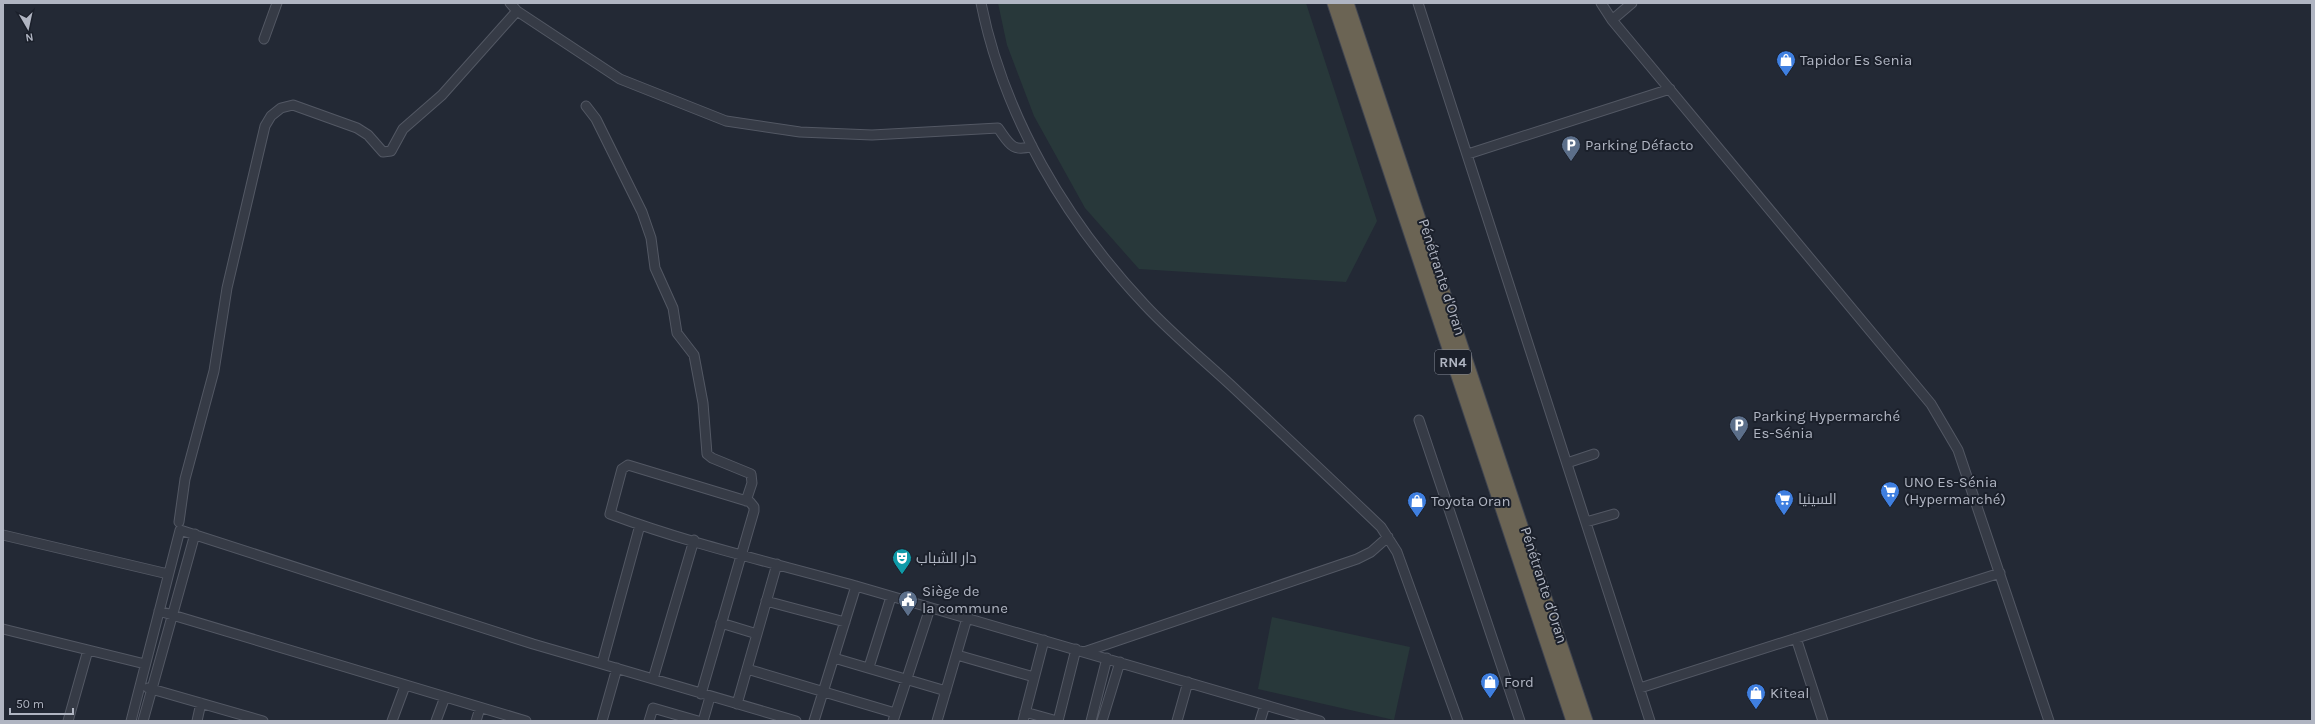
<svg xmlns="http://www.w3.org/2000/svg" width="2315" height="724" font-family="Karla,Cairo,sans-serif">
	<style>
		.green { fill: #28383a }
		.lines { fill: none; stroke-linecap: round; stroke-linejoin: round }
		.minor-casing { stroke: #535864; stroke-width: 11 }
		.highway-casing { stroke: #404551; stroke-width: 15 }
		.minor { stroke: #363b46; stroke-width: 9 }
		.highway { stroke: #6b6454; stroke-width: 13 }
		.labels { text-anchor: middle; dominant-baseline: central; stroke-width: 4; stroke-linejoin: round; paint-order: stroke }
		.shield { fill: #1b202b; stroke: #838895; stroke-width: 1 }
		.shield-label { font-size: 14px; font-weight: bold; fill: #b0b5c2 }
		.poi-label { font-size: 15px; fill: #b0b5c2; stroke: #1b202b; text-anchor: start }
		.street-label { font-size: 15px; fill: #b0b5c2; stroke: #1b202b }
	</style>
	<rect width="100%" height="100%" fill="#232935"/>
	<path class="green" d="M998 3H1306L1377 221 1346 282 1139 269 1085 208 1034 116 1007 45Z
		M1272 617 1410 647 1394 720 1258 689Z"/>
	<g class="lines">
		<g class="minor-casing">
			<path id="minor" d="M510 3 517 11 620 79 726 121 800 132 872 135 998 128C1009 143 1012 153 1032 146
				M981 3C1004 117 1066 221 1145 305 1173 335 1206 362 1236 390 1285 436 1333 481 1381 527L1397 552 1458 721
				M1418 3 1650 721
				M1601 3 1612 20 1931 404 1958 450 2049 721
				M1612 20 1632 3
				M264 39 277 3
				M586 106 596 119 642 212 651 238 655 268 673 308 677 333 694 355 703 403 707 454 712 458 751 474 752 483 746 501
				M1468 154 1670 89
				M1419 420 1520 721
				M1567 463 1594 454
				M179 522 185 479 214 371 227 288 265 126 271 116 281 108 293 105 357 128 368 135 383 152 391 151 403 129 442 95 517 11
				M1586 522 1614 514
				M3 535 168 574
				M766 601 845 622
				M159 611 526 721
				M721 623 757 634
				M3 629 145 664
				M1796 638 1823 721
				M1084 652 1357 559 1371 552 1388 537
				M957 655 1034 677
				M834 658 946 691
				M602 664 796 721
				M869 667 891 597
				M747 669 895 713
				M653 679 694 540
				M148 688 263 721
				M1640 688 2000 573
				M701 694 754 511V507L750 502 628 465 622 469 610 514C690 544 774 563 856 586 1011 631 1166 676 1320 721
				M737 704 777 564
				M1025 712 1057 721
				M68 721 88 650
				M131 721 180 530 533 644 602 664 640 525
				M143 721 195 534
				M197 721 201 703
				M392 721 405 686
				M436 721 445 697
				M476 721 480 708
				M602 721 617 668
				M649 721 653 708 698 721
				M703 721 710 697
				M814 721 856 586
				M893 721 930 608
				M937 721 967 618
				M1023 721 1044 640
				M1058 721 1076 649
				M1091 721 1107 658
				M1102 721 1120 662
				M1177 721 1188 682
				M1260 721 1265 705"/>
		</g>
		<g class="highway-casing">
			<path id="highway" d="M1334 3 1573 721
				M1347 3 1586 721"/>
		</g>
		<use href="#minor" class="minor"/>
		<use href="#highway" class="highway"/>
	</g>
	<defs>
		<g id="shop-pin" transform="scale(1)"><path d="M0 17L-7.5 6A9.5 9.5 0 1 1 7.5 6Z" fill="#3f7fe0" stroke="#1b202b"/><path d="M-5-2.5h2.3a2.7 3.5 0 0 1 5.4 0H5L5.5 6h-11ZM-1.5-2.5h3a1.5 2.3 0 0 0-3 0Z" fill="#fff"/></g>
		<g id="parking-pin" transform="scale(1)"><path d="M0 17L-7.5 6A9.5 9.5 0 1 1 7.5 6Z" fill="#5c6f8a" stroke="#1b202b"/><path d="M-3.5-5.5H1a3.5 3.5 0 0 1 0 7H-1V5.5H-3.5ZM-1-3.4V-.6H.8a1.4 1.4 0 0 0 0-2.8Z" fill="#fff"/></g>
		<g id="supermarket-pin" transform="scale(1)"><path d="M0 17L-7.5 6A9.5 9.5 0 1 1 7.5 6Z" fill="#3f7fe0" stroke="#1b202b"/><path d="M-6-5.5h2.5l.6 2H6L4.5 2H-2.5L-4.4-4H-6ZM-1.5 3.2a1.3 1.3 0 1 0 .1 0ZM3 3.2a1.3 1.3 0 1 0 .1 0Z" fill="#fff"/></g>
		<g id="theatre-pin" transform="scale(1)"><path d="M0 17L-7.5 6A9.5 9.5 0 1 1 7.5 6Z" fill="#0f9aa8" stroke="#1b202b"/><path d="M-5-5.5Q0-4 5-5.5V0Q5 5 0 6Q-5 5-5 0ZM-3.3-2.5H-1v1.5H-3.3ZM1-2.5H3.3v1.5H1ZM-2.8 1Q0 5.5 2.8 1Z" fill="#fff"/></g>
		<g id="civic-pin" transform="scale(1)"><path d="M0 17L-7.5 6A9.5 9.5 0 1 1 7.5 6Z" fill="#5c6f8a" stroke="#1b202b"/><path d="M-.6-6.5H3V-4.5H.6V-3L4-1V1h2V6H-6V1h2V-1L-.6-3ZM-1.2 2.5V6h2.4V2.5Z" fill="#fff"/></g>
	</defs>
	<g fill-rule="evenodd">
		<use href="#shop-pin" x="1786" y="60"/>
		<use href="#parking-pin" x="1571" y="145"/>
		<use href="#parking-pin" x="1739" y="425"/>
		<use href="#supermarket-pin" x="1890" y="491"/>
		<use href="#supermarket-pin" x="1784" y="499"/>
		<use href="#shop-pin" x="1417" y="501"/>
		<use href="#theatre-pin" x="902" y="558"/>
		<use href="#civic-pin" x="908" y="600"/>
		<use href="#shop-pin" x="1490" y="682"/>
		<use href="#shop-pin" x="1756" y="693"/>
	</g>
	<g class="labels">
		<rect class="shield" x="1435" y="350" width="36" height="24" rx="3"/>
		<g class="shield-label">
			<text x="1453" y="362">RN4</text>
		</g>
		<g class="poi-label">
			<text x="1800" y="60">Tapidor Es Senia</text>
			<text x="1585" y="145">Parking Défacto</text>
			<text x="1753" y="416">Parking Hypermarché<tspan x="1753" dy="17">Es-Sénia</tspan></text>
			<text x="1904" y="482">UNO Es-Sénia<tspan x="1904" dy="17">(Hypermarché)</tspan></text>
			<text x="1798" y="499">السينيا</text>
			<text x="1431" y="501">Toyota Oran</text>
			<text x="916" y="558">دار الشباب</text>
			<text x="922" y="591">Siège de<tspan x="922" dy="17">la commune</tspan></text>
			<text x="1504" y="682">Ford</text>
			<text x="1770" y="693">Kiteal</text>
		</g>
		<g class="street-label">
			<text transform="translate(1442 277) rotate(72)">Pénétrante d'Oran</text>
			<text transform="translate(1544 585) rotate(72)">Pénétrante d'Oran</text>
		</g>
	</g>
	<rect width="2315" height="724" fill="none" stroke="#b0b5c2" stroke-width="8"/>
	<g transform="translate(28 28) rotate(171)" stroke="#1b202b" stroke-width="3" paint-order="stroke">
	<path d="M0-3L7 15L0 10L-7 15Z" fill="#b0b5c2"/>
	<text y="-6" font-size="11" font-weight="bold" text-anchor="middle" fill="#b0b5c2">N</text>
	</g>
	<path d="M10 708v6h63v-6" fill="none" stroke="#b0b5c2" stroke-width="2"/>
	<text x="16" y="708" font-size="12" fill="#b0b5c2" stroke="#1b202b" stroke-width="3" paint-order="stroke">50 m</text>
</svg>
